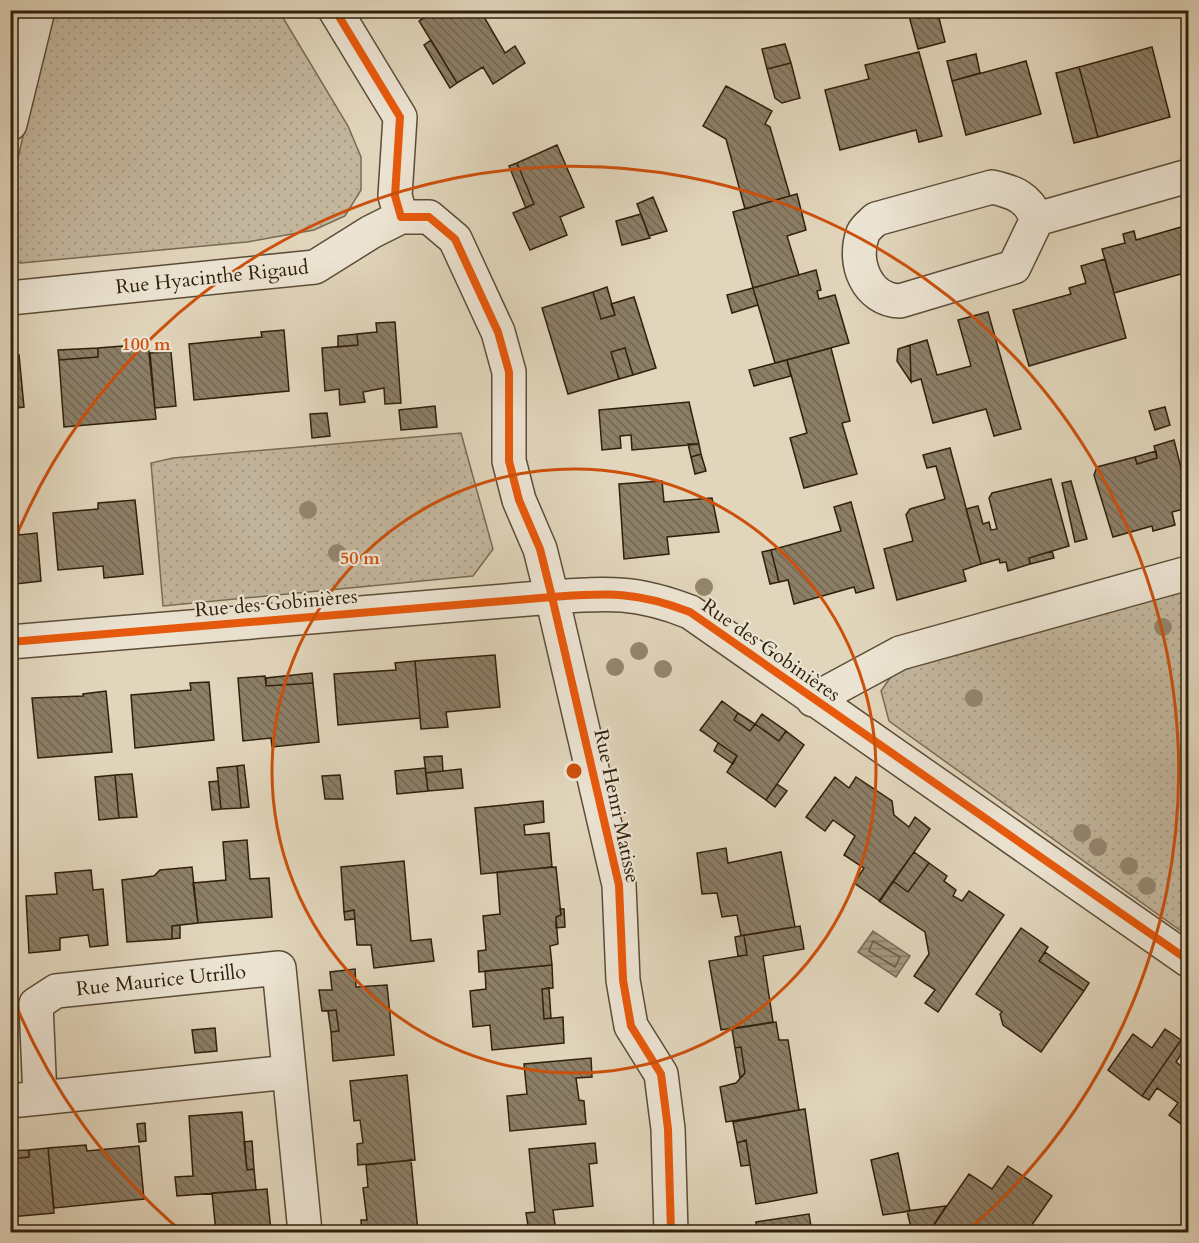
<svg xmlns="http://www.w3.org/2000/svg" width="1199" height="1243" font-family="Cardo,serif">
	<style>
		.grass { fill: url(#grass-dots); stroke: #7a6b54; stroke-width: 1.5 }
		.water { fill: url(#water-rules); stroke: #766751; stroke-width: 1.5 }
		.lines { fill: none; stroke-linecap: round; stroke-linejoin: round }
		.shore { stroke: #6a5c45; stroke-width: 1.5 }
		.building { fill: url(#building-back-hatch); stroke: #30200b; stroke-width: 1.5 }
		.minor-casing { stroke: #5c4d37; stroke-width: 36 }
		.minor { stroke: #ece4d3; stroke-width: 33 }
		.cycleway-casing { stroke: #ece4d3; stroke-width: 11 }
		.cycleway { stroke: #e8590c; stroke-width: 8 }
		.tree { fill: #94866f }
		.ring { fill: none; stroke: #cc500c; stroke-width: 3 }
		.labels { text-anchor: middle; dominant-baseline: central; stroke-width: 4.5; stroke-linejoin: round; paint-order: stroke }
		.street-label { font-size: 20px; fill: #30200b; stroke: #ece4d3 }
		.centre { fill: #cc500c; stroke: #ece4d3; stroke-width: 3 }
		.ring-label { font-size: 18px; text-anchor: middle; font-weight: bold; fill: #cc500c; stroke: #ece4d3; stroke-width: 4.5; stroke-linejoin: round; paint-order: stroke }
	</style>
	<defs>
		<pattern id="grass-dots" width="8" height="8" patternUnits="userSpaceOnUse" patternTransform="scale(1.5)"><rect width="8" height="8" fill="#c3b69d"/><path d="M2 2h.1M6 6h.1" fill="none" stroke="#a89c86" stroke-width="1.8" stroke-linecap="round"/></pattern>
		<pattern id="water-rules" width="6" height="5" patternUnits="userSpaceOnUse" patternTransform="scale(1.5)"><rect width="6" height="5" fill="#a5977f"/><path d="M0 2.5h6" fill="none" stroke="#877b66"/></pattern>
		<pattern id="building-back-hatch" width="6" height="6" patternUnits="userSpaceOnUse" patternTransform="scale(1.5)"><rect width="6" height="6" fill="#8c7e67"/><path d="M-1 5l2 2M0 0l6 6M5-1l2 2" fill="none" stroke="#736753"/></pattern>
	</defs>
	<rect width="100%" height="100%" fill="#e1d5bb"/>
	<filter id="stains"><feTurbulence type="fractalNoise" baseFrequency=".00333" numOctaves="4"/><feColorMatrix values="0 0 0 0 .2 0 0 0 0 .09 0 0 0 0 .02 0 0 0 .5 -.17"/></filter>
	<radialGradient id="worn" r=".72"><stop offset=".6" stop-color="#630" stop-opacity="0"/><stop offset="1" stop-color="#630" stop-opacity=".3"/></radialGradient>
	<path class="grass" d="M52 11H279L348 126 361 157V190L345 216 314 230 247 242 21 263 11 260V188Z
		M461 433 493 549 473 576 163 606 151 463 173 458Z
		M1188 591V936L889 721 881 691 899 665 936 653Z"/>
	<path class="water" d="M873 931 910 956 896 977 858 952Z"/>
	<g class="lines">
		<path class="shore" d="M873 941 900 957 895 967 869 951Z"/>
	</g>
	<path class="building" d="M436 10H480L505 53 515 46 525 63 493 84 483 67 457 83 419 21Z
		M937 10 945 42 918 49 909 16Z
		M431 40 457 83 450 88 424 45Z
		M785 44 791 63 767 69 762 49Z
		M1152 47 1170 117 1098 137 1079 67Z
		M919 52 942 136 919 142 916 130 840 150 825 90 869 79 865 65Z
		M976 54 980 73 952 81 947 61Z
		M1026 61 1041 114 966 135 952 81Z
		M791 63 800 98 782 103 775 98 767 69Z
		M1079 67 1098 137 1074 143 1056 73Z
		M726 86 772 111 765 124 770 127 790 196 745 209 726 139 703 126Z
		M557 145 584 207 560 217 567 235 530 250 513 213 534 204 517 163Z
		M517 163 534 204 526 208 509 166Z
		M797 194 806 230 787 236 799 275 753 288 733 212Z
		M653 197 667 231 649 236 637 204Z
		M641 214 650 238 622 245 616 221Z
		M1188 225V272L1114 293 1102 249 1125 243 1123 234 1134 231 1136 240Z
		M1105 259 1126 338 1029 366 1013 310 1071 294 1069 288 1086 283 1081 266Z
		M816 270 821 290 817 291 819 299 835 295 849 343 775 363 753 288Z
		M607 287 615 315 601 319 593 292Z
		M753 288 758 305 732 313 727 295Z
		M593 292 601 319 615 315 611 304 634 297 656 368 633 375 625 348 611 352 619 379 568 394 542 308Z
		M988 312 1021 429 994 436 986 409 933 423 921 379 911 382 910 345 927 340 937 375 971 366 958 320Z
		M395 322 401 403 385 404 384 388 363 392 365 402 340 405 339 389 325 391 322 348 358 345 357 334 377 332 376 323Z
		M284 330 289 391 194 400 189 344 262 337 261 332Z
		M357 334 358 345 338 347V336Z
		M148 344 156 419 64 427 59 360 98 357V348Z
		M910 345 911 382 897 361 898 349Z
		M98 348V357L59 360 58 350Z
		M625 348 633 375 619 379 611 352Z
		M831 348 850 421 842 423 857 474 804 488 790 438 807 433 787 360Z
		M171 352 176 406 155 408 150 353Z
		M10 355H19L24 407 10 409Z
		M787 360 791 376 754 386 749 370Z
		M689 402 699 444 632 450 631 435 620 436 621 448 602 450 599 410Z
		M435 406 437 427 401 430 399 410Z
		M1165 407 1170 425 1155 430 1149 411Z
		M327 413 330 436 312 438 310 414Z
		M1174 440 1188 496V508L1172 512 1175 525 1153 531 1152 526 1113 537 1094 475 1097 467 1135 457 1137 464 1157 458 1154 446Z
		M688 444H699L701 454 691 457Z
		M950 448 981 564 963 570 966 581 897 600 884 549 913 541 906 515 910 509 945 499 936 466 927 468 923 455Z
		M1156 451 1157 458 1137 464 1135 457Z
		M701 454 706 471 695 474 691 457Z
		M1051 479 1069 546 1029 558 1030 564 1008 571 1006 562 1000 563 999 559 981 564 966 509 978 506 983 524 989 522 991 530 997 529 989 498 992 493Z
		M662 481 664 502 712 498 719 532 667 537 669 554 624 559 619 484Z
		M1071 481 1087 539 1075 542 1062 483Z
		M10 500H15L19 535 37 533 41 581 16 584 15 573H10Z
		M135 500 143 574 104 578 103 566 58 570 53 513 98 509V503Z
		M851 502 874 588 856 593 854 587 794 604 788 580 779 582 771 550 841 531 834 507Z
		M771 550 779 582 770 584 762 552Z
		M1052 551 1054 558 1030 564 1029 558Z
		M495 655 500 707 446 712 448 727 421 729 415 661Z
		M415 661 420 718 338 725 334 674 396 670 395 663Z
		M312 673 313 683 266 686V678Z
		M265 676 266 686 313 683 319 742 272 747 271 738 243 741 238 678Z
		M209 682 214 740 135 748 131 695 191 690 190 683Z
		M106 691 112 752 38 758 32 698 83 696V694Z
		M722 701 738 713 734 720 750 731 755 724 779 741 786 731 804 745 766 800 727 772 737 756 700 730Z
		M738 713 755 724 750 731 734 720Z
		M762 714 786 731 779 741 755 724Z
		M718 743 737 756 733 764 714 751Z
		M442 756 443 771 426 773 424 757Z
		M244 765 249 807 241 808 237 766Z
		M237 766 241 808 221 809 217 768Z
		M425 768 428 791 397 794 395 771Z
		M461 769 463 788 428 791 426 773Z
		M132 774 137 817 119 818 115 775Z
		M115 775 119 818 99 820 95 777Z
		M340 775 343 799H325L322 776Z
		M835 777 849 788 856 777 892 801 894 815 909 827 915 817 930 829 880 901 854 883 864 868 844 855 855 836 833 820 825 831 806 817Z
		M218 781 221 809 212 810 209 782Z
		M777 784 787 791 775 807 766 800Z
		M543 801 544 822 524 825 525 835 549 833 552 867 481 874 475 808Z
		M247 840 250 879 269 878 272 917 198 923 193 883 226 880 223 842Z
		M726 848 728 863 781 852 795 927 741 936 737 915 722 917 717 893 702 894 697 853Z
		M914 852 929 863 908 892 893 881Z
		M404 861 411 941 431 939 434 961 374 968 371 945H357L354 910 344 912 341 867Z
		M929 863 947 876 944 881 956 890 953 896 962 901 969 891 1004 915 938 1012 925 1003 935 990 914 976 929 954 925 932 879 901 893 881 908 892Z
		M192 867 198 923 172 926V939L127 942 122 880 154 876 160 870Z
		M556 867 561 915 556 917 558 944 550 946 552 965 479 972 478 951 486 950 483 916 500 914 497 872Z
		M91 870 93 890 103 889 108 945 90 947 88 935 60 938V950L29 953 26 896 57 894 55 873Z
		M560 909H564L565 927 556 928V917L561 915Z
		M354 910 355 919 345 920 344 912Z
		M180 925V938L172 939V926Z
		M800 926 804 949 763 956 773 1022 721 1030 709 961 747 955 744 935Z
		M1021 928 1048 947 1039 961 1084 991 1041 1052 1003 1025 1000 1014 1002 1012 976 994Z
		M744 935 747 955 738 956 735 937Z
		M1045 952 1089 983 1084 991 1039 961Z
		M552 965 553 988 542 989 544 1019 563 1017 564 1043 492 1050 490 1025 473 1027 470 991 486 989 485 971Z
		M355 969 356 987 387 985 394 1055 333 1061 331 1032 339 1031 336 1010 322 1011 319 990H332L330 972Z
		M549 988 551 1018 544 1019 542 989Z
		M336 1010 339 1031 331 1032 328 1011Z
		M776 1022 779 1040H788L799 1110 726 1122 720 1087 736 1083 745 1073 741 1047 735 1048 732 1029Z
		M215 1028 217 1051 195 1053 192 1030Z
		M1165 1029 1181 1040 1142 1096 1108 1070 1133 1034 1152 1048Z
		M1181 1040 1187 1045 1176 1062 1188 1071V1129L1169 1115 1178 1103 1157 1088 1149 1100 1142 1096Z
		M741 1047 745 1073 740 1078 735 1048Z
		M591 1058 592 1077 576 1078 579 1100 584 1101 586 1124 510 1131 507 1096 527 1094 524 1064Z
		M407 1075 415 1160 358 1165 357 1144 363 1143 360 1120 354 1121 350 1081Z
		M805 1109 817 1193 756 1204 746 1140 737 1143 733 1122Z
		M242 1112 247 1170 254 1169 256 1190 177 1196 175 1177 193 1176 189 1116Z
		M145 1123 146 1141 139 1142 137 1124Z
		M746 1140 750 1165 741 1166 737 1143Z
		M252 1141 254 1169 247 1170 244 1142Z
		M595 1143 597 1163 589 1164 593 1206 553 1210 556 1232H529L526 1213 535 1212 529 1149Z
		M86 1145 87 1151 139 1146 144 1199 54 1208 48 1148Z
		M48 1148 54 1213 10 1217V1159L29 1157V1150Z
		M29 1150V1157L10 1159V1151Z
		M898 1153 910 1211 883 1215 871 1160Z
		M411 1160 418 1232H362L361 1220H367L363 1188 368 1187 366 1165Z
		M1008 1166 1052 1196 1027 1232H929L969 1174 992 1189Z
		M267 1189 271 1232H216L212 1193Z
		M946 1206 929 1232H912L907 1211Z
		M809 1214 812 1232H757L756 1222Z"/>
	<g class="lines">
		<g class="minor-casing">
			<path id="minor" d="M335 10 400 117 395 196 401 217H429L455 239 498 332 509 372V461L519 500 540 549 552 597 619 885 623 980 631 1026 661 1074 668 1129 671 1232
				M10 124 38 10
				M992 187C1014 192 1028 197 1037 219L1014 267 900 301C867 300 852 263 863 233 865 228 872 223 876 219Z
				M1037 219 1188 176
				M10 298 315 267 371 232 401 217
				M10 642 552 597C609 593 636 591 690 612L1188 960
				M813 700 900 653 1188 573
				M289 1072 40 1098 36 1004 56 991 279 968 305 1232
				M10 1101 40 1098"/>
		</g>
		<use href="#minor" class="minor"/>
		<g class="cycleway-casing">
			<path id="cycleway" d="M335 10 400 117 395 196 401 217H429L455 239 498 332 509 372V461L519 500 540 549 552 597 619 885 623 980 631 1026 661 1074 668 1129 671 1232
				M10 642 552 597C609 593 636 591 690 612L1188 960"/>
		</g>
		<use href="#cycleway" class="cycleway"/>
	</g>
	<g class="tree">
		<circle cx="308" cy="510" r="9"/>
		<circle cx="337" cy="553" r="9"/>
		<circle cx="704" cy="587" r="9"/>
		<circle cx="1163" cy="627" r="9"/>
		<circle cx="639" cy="651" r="9"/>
		<circle cx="615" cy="667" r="9"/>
		<circle cx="663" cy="669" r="9"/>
		<circle cx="974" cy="698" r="9"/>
		<circle cx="1082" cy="833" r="9"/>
		<circle cx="1098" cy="847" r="9"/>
		<circle cx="1129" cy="866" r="9"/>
		<circle cx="1147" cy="886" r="9"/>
	</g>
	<g class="ring">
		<circle cx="574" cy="771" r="302"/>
		<path d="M181 1231A605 605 0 0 1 11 993M11 549A605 605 0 1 1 967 1231"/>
	</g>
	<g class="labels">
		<g class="street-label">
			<text transform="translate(212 277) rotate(-6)">Rue Hyacinthe Rigaud</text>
			<text transform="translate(276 603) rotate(-5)">Rue des Gobinières</text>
			<text transform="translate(771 650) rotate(35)">Rue des Gobinières</text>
			<text transform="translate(617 806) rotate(78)">Rue Henri Matisse</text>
			<text transform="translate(161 980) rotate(-6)">Rue Maurice Utrillo</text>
		</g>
	</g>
	<circle cx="574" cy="771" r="9" class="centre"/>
	<g class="ring-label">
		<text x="146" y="350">100 m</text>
		<text x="360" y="564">50 m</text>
	</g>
	<rect width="1199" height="1243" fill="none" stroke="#e1d5bb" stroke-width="36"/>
	<rect x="12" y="12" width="1175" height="1219" fill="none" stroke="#30200b" stroke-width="3"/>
	<rect x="18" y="18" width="1163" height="1207" fill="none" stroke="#30200b" stroke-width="1.5"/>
	<rect width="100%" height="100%" filter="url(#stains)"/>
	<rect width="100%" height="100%" fill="url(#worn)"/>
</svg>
